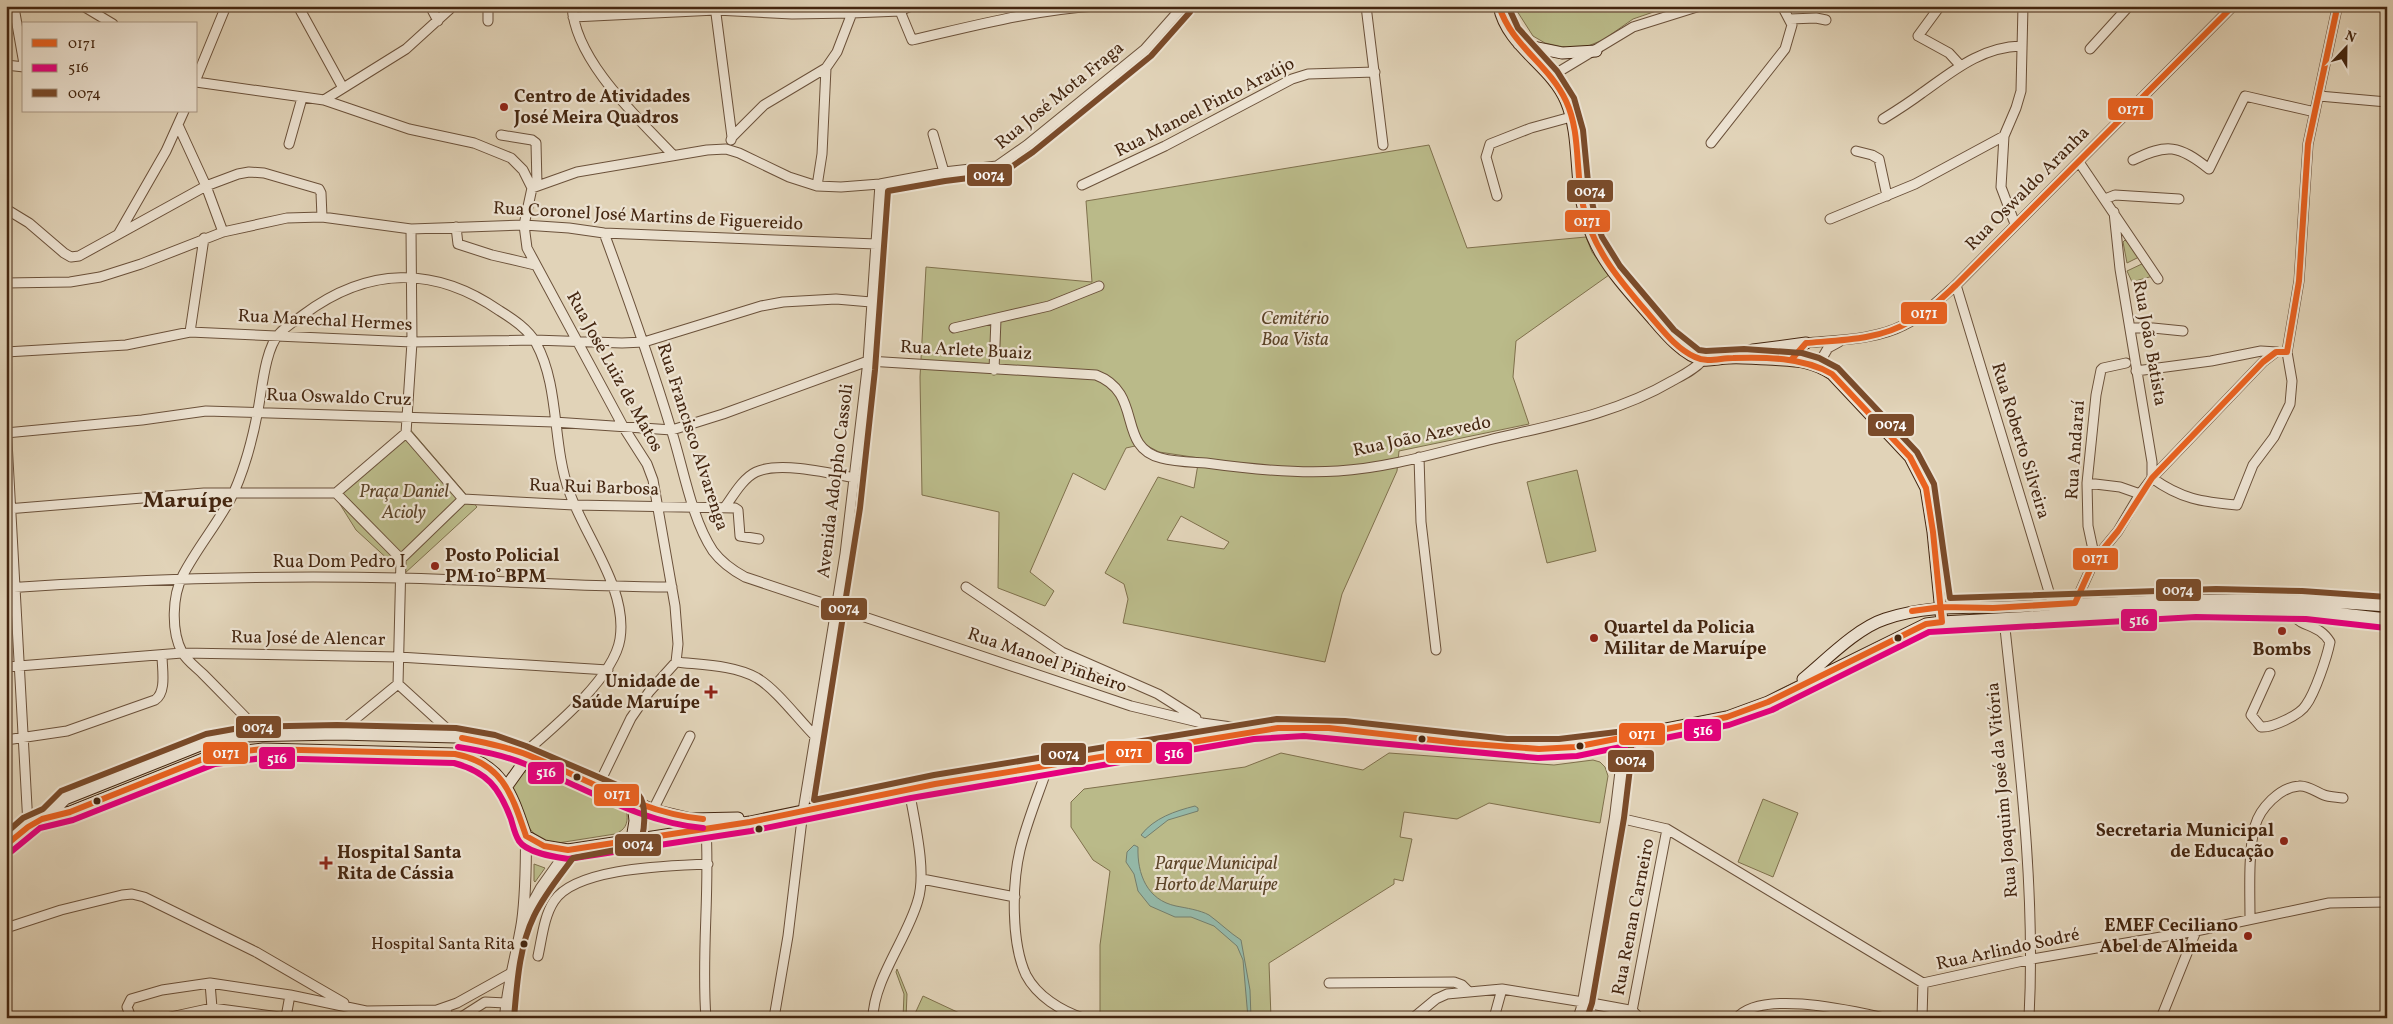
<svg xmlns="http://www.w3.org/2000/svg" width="2393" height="1024" font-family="Vollkorn,serif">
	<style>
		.green { fill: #baba89; stroke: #7f704c; fill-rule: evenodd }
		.water { fill: #95b9a9; stroke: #757e6c }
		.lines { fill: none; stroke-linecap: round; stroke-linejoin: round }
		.minor-casing { stroke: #6b513a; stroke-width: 11 }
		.tertiary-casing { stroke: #6b513a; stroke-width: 12 }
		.secondary-casing { stroke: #442610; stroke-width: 13 }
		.minor { stroke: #ece2d1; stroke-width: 9 }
		.tertiary { stroke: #ece2d1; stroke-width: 10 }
		.secondary { stroke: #ece2d1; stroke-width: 11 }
		.bus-1-casing { stroke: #ece2d1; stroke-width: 10 }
		.bus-2-casing { stroke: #ece2d1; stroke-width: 10 }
		.bus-3-casing { stroke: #ece2d1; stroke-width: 10 }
		.bus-1 { stroke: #e96221; stroke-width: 6 }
		.bus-2 { stroke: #e5007d; stroke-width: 6 }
		.bus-3 { stroke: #7a4b2a; stroke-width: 6 }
		.poi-dot { fill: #8f2418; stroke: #ece2d1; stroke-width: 2 }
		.bus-dot { fill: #442610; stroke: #ece2d1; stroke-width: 2 }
		.labels { text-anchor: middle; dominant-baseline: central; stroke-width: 4.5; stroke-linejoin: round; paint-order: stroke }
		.bus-label { font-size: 17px; fill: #442610; stroke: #ece2d1; text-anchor: end }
		.street-label { font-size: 18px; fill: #442610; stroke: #ece2d1 }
		.poi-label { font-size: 18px; font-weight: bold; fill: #442610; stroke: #ece2d1; text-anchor: start }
		.park-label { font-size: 18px; font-style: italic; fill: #5c4428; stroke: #ece2d1 }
		.district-label { font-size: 22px; font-weight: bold; fill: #442610; stroke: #ece2d1 }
		.line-badge { stroke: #ece2d1; stroke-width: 2 }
		.badge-label { font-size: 14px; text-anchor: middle; font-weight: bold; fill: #fff }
	</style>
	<rect width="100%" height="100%" fill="#e1d3b8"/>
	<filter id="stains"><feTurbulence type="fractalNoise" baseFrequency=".004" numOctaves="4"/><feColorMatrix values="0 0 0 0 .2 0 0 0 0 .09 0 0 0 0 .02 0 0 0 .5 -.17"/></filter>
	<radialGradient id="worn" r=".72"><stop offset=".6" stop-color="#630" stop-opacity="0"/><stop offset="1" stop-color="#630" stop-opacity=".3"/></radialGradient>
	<path class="green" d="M1516 6H1671L1633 19 1603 40 1588 46 1573 49 1545 43 1533 36 1517 11Z
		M1429 145 1467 248 1586 237 1592 252 1609 275 1516 341 1513 377 1529 424 1399 451 1397 471 1342 594 1325 662 1123 623 1128 599 1124 584 1105 573 1158 477 1194 488 1199 458 1159 452 1144 444 1126 448 1105 490 1073 473 1030 572 1054 591 1045 606 998 588 999 512 922 495 920 377 926 267 1092 282 1086 201ZM1181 516 1229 542 1224 549 1167 540Z
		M2125 240 2141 256 2127 263 2123 242Z
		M2146 262 2153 276 2132 282 2127 271Z
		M409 428 477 507 404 574 356 530 333 493Z
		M1577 470 1596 551 1547 563 1527 482Z
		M1281 753 1363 770 1389 753 1554 765 1593 760 1600 762 1605 767 1608 776 1600 823 1489 803 1457 819 1404 812 1400 837 1412 839 1403 881 1394 879V884L1269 963 1271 1018H1102L1100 1016V945L1110 871 1093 860 1071 827V802L1084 789 1245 767Z
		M529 771 542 772 616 803 627 814C628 824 625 830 615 834L558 843C528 844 521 811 512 788L521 773Z
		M1763 799 1798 813 1773 877 1738 862Z
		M534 864 545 868 535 882 534 881Z
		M897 969 907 994 906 1018H903L904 994 896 972Z
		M923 996 970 1018H913Z"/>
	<path class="water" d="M1195 806 1198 808V811L1168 820 1145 838 1141 835C1154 818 1175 811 1195 806Z
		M1134 845 1138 847C1137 874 1147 900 1176 906 1186 908 1200 910 1209 915 1220 923 1230 933 1241 940L1250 990 1251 1018H1248L1243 960 1237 946 1214 926 1191 917H1175L1150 906 1138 891 1134 874 1126 862 1127 852Z"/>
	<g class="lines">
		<g class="minor-casing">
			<path id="minor" d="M83 6 113 24
				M298 6 343 88
				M430 6 438 21
				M572 6C575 61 638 118 673 155
				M715 6 732 137 731 140
				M1366 6 1383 145
				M1940 6 1918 36 1949 53 1960 65
				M900 11 912 40C973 26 1033 10 1096 6
				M15 13 24 64
				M573 17 716 10 792 14 852 13
				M1790 19 1816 18 1826 20
				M488 21V6
				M2090 49 2129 6
				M6 65 24 67
				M1550 77 1633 27 1700 6
				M196 79 226 6
				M196 82 324 100 409 129 474 143 511 158 523 170 532 188 524 225 527 248 624 428 647 464 653 480 675 606 678 644 676 662 649 692 631 718 598 786
				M2319 96 2387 102
				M324 100 406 49 450 9
				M1883 119C1896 111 1910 102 1922 93 1953 71 1981 47 2021 46
				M178 125 206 186 223 232
				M933 134 944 172
				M501 135 532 140 536 143 537 185
				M732 137 764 105 826 68 837 52 852 13 900 11 911 6
				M1711 143 1785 49 1792 25 1782 6
				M289 144 302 98
				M1856 151 1872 155 1879 159 1887 196
				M2133 160C2167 143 2179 145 2209 169L2245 96 2315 112
				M2079 162 2158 279
				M1082 185 1165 146 1292 79 1308 74 1375 72
				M817 186 822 154 826 68
				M532 188 577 172 707 150 726 149 739 153 789 177 817 186 841 187 880 184 944 172 997 166 1027 145 1145 49 1183 6
				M1497 196 1486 157 1490 144 1531 128 1571 117
				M2105 199 2115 195 2179 199
				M6 209 29 223 64 253 71 257 79 256 206 186 238 174 249 172 264 173 319 189 321 193 322 217
				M2114 212 2120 269 2152 462V478
				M1830 219 1915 184 2004 136
				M2015 224 2001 187 2004 136 2016 108 2021 91 2023 6
				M456 227 458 244 492 255 535 265
				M119 233 166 151 184 111
				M604 233C628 298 651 363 671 429 683 466 691 518 713 551 722 563 732 570 745 577L1131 706 1202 723 1246 729
				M6 283 70 282 100 277 141 264 223 232 287 218 322 217 411 229 524 225 569 228 604 233 876 244
				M1956 285 2053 605
				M954 328 1049 306 1099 286
				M2130 328H2153L2183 331
				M190 332 204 238
				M6 352 126 345 190 332 412 342 534 340 622 343 644 342 761 306 783 302 836 299 871 302
				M1792 359 1806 343C1838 340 1875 340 1904 325 1923 316 1940 299 1956 285L2233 6
				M1818 365 1828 348 1839 342
				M994 370 996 319
				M2136 371 2211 361 2261 351 2277 352
				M6 423 28 825
				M6 433 142 420 206 411 554 422 672 430 723 414 868 361 1096 375C1144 393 1116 447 1161 458 1175 462 1191 462 1206 463 1249 469 1294 474 1338 471 1389 468 1440 452 1489 440 1552 425 1616 414 1672 381 1683 375 1694 370 1703 360
				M406 433 463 499 401 559 336 493Z
				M406 433 412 342 411 229
				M1419 457 1421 522 1436 650
				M2152 478C2181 499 2202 502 2237 505L2253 465 2274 437 2290 404 2292 381 2287 352 2299 281 2308 144 2336 13 2335 6
				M2087 483 2120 487 2140 494
				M463 499 574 505 735 508 738 510 740 536 759 539
				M725 507C733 496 743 478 756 472 779 461 830 473 855 478
				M7 509 204 493H336
				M2095 559 2088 526 2087 483 2096 395 2101 370 2103 368 2126 363
				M966 587 1062 652 1158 694 1196 718
				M6 588C137 579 268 575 400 578 491 580 581 587 672 587
				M2075 603 2095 559 2118 531 2140 494 2152 478 2263 362 2276 352
				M2004 619C2018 751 2036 885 2029 1018
				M676 662C702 665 734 665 757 678 777 690 798 719 815 736
				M6 667 182 653 399 657 608 670
				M2270 673 2251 715 2261 727C2272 728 2300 715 2306 705 2315 693 2327 657 2330 642 2322 629 2313 628 2301 622 2295 618 2289 613 2284 610
				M398 684 456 737
				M337 734 398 684 401 559
				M263 735C243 715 223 694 203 674 197 668 186 660 182 652 171 631 172 596 183 575 198 546 220 521 234 492 245 467 253 437 258 410 262 390 265 349 279 334 285 327 295 321 303 315 367 267 434 265 500 311 513 319 528 329 536 343 560 387 552 444 569 491 585 537 628 589 620 639 614 678 552 729 523 754
				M6 740 67 731 155 700C167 692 162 669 162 655
				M1048 766C1039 793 1027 821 1020 850 1012 884 1011 943 1026 975 1037 996 1061 1011 1083 1018
				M653 810 690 736
				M1615 817 1667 829 1923 983 2032 959 2196 931 2329 903 2387 902
				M922 879 1015 897
				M2250 918C2250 891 2248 851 2255 826 2260 808 2280 787 2299 786 2308 785 2316 792 2324 795 2329 797 2337 797 2343 798
				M6 928 61 910 122 895 132 894 144 897 256 952 344 1003
				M538 956C542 938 544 916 554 901 576 867 670 866 708 864
				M210 983 212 1008
				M1329 983 1454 982 1462 985 1468 991
				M445 1008 449 1018
				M1632 1011 1667 829
				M286 1017 290 995
				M131 1018 127 1007 131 999 162 990 210 983 290 995 366 1011 437 1010 457 1003 511 973
				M166 1018 212 1008 287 1018
				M460 1018 485 1002 506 1003
				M706 1018C701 955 710 892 706 829
				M774 1018 788 936 803 811 845 554 868 361 880 184
				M873 1018C873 981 908 937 918 900 927 871 914 820 909 789
				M1413 1018 1436 999 1447 994 1502 989
				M1494 1018 1502 989 1583 1002 1578 1018
				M1737 1018C1761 989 1852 1011 1885 1018
				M1922 1018 1923 983
				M2161 1018 2196 931"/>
		</g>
		<g class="tertiary-casing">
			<path id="tertiary" d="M1622 739V759L1615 817 1583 1002 1632 1011 1639 1018
				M524 919 541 888 568 850
				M505 1018C507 985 517 954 522 922 526 894 526 865 526 836"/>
		</g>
		<g class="secondary-casing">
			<path id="secondary" d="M1499 6C1507 47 1551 65 1566 101 1577 127 1576 156 1579 183 1586 246 1611 271 1651 317 1663 331 1683 356 1703 360 1711 361 1721 358 1729 358 1742 357 1754 359 1767 359 1793 361 1809 359 1832 374L1910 457 1926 488 1933 532 1942 622
				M1519 44 1562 53 1596 51
				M1734 356 1753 350 1806 343
				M1803 679C1826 660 1857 628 1885 619 1932 603 1979 609 2028 606 2148 601 2267 595 2387 606
				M507 786 522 765 535 758
				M48 816 65 799 208 742 245 736 337 734 456 737 493 744 535 758 653 810 691 819 738 818
				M632 839 635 821 633 801
				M6 845 28 825 37 820 70 812 213 755 263 749 455 754C503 763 512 795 526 836L544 846 568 850 750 822 909 789 1253 730 1304 727 1539 749 1575 747 1727 717 1768 702 1926 624 1942 622 2196 608 2307 610 2387 619"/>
		</g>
		<use href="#minor" class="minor"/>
		<use href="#tertiary" class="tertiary"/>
		<use href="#secondary" class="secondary"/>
		<g class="bus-1-casing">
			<path id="bus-1" d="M1792 359 1806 343C1842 340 1879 340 1911 321 1928 312 1942 298 1956 285L2233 6
				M1912 611 1942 607 1993 608 2075 603 2095 559 2118 531 2152 478 2263 362 2276 352H2287L2299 281 2308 144 2336 13 2335 6
				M462 738C487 743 512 748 535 758 591 781 642 813 703 819
				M6 845 28 827 42 819 70 812 213 755 263 749 455 754C503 763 512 795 526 836L544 846 568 850 750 822 935 784 1278 728H1329L1459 743 1539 749 1575 747 1727 717 1768 702 1926 624 1942 622 1933 532 1926 488 1910 457 1832 374C1803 357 1765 357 1733 358 1720 358 1707 363 1695 357 1677 349 1664 332 1651 317 1622 283 1592 250 1583 205 1575 171 1581 133 1566 101 1549 64 1512 47 1499 6"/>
		</g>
		<g class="bus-2-casing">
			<path id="bus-2" d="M458 747C481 751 503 755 525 764 585 787 638 822 703 828
				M12 851 40 828 73 820 215 764 263 758 454 763C487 772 499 787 511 819 513 826 515 835 519 841 527 853 555 857 568 859L751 831 911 798 1254 739 1304 736 1538 758 1577 756 1729 725 1772 710 1929 632 2196 617 2306 619 2386 628"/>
		</g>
		<g class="bus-3-casing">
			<path id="bus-3" d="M1508 6 1518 28 1557 71 1574 98 1583 130 1588 182 1596 221 1602 237 1620 266 1674 330 1699 350 1706 351 1744 349 1802 353 1819 358 1838 368 1917 452 1934 484 1950 598 2216 589 2302 591 2387 597
				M1190 12 1151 56 1033 152 1001 174 945 181 888 191 875 370 860 508 814 800 934 775 1277 719 1345 721 1507 739H1559L1625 731 1631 737V760L1624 818 1592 1003 1587 1018
				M6 833 23 818 43 809 61 791 206 734 245 727 337 725 456 728 495 735 526 746 638 794C647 804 646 836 637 846L573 858C559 877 544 895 534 916 519 947 517 984 514 1018"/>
		</g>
		<use href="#bus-1" class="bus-1"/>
		<use href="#bus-2" class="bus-2"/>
		<use href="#bus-3" class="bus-3"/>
	</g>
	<g class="poi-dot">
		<circle cx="504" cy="107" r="5"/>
		<circle cx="435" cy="566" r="5"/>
		<circle cx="2282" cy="631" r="5"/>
		<circle cx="1594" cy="638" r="5"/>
		<path d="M708.5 684.5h5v5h5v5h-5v5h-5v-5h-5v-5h5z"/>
		<circle cx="2284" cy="841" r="5"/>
		<path d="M323.5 855.5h5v5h5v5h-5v5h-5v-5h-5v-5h5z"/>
		<circle cx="2248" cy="936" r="5"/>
	</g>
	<g class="bus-dot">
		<circle cx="1898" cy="638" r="4.5"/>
		<circle cx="1422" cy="739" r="4.5"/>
		<circle cx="1580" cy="746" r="4.5"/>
		<circle cx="577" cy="777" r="4.5"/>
		<circle cx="97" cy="801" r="4.5"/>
		<circle cx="759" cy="829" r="4.5"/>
		<circle cx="524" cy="944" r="4.5"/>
	</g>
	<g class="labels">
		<g class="bus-label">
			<text x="515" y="944">Hospital Santa Rita</text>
		</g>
		<g class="street-label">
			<text transform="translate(1060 96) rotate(-39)">Rua José Mota Fraga</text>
			<text transform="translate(1205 108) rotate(-27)">Rua Manoel Pinto Araújo</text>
			<text transform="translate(2028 189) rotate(-45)">Rua Oswaldo Aranha</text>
			<text transform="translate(648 217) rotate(3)">Rua Coronel José Martins de Figuereido</text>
			<text transform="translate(325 321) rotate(3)">Rua Marechal Hermes</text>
			<text transform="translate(2149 343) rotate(80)">Rua João Batista</text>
			<text transform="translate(966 351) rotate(3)">Rua Arlete Buaiz</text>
			<text transform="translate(614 372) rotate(61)">Rua José Luiz de Matos</text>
			<text transform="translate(339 398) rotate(2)">Rua Oswaldo Cruz</text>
			<text transform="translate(692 437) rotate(72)">Rua Francisco Alvarenga</text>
			<text transform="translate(1422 437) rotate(-12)">Rua João Azevedo</text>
			<text transform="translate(2020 441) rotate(73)">Rua Roberto Silveira</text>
			<text transform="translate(2076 450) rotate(-86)">Rua Andaraí</text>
			<text transform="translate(836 481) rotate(-83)">Avenida Adolpho Cassoli</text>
			<text transform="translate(594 488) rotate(2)">Rua Rui Barbosa</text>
			<text x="339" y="562">Rua Dom Pedro I</text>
			<text transform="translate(308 639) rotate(1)">Rua José de Alencar</text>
			<text transform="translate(1047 661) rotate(19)">Rua Manoel Pinheiro</text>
			<text transform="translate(2003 790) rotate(-95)">Rua Joaquim José da Vitória</text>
			<text transform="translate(1634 917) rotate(-79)">Rua Renan Carneiro</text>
			<text transform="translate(2008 950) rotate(-12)">Rua Arlindo Sodré</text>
		</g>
		<g class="poi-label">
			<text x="514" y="97">Centro de Atividades<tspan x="514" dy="21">José Meira Quadros</tspan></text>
			<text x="445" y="556">Posto Policial<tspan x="445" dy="21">PM 10˚ BPM</tspan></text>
			<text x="1604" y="628">Quartel da Policia<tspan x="1604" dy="21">Militar de Maruípe</tspan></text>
			<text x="2282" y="650" text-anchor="middle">Bombs</text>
			<text x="700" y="682" text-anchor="end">Unidade de<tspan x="700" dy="21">Saúde Maruípe</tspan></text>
			<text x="2274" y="831" text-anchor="end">Secretaria Municipal<tspan x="2274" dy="21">de Educação</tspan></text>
			<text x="337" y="853">Hospital Santa<tspan x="337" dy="21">Rita de Cássia</tspan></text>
			<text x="2238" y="926" text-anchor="end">EMEF Ceciliano<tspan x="2238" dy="21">Abel de Almeida</tspan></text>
		</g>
		<g class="park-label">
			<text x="1295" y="319">Cemitério<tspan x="1295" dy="21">Boa Vista</tspan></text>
			<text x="404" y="492">Praça Daniel<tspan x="404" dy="21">Acioly</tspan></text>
			<text x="1216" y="864">Parque Municipal<tspan x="1216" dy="21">Horto de Maruípe</tspan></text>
		</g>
		<g class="district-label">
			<text x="188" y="501">Maruípe</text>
		</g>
	</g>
	<g class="line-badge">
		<rect x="2107" y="97" width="47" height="24" rx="5" fill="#e96221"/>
		<rect x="966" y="163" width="47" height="24" rx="5" fill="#7a4b2a"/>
		<rect x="1566" y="179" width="48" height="24" rx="5" fill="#7a4b2a"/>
		<rect x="1564" y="209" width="47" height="24" rx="5" fill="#e96221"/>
		<rect x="1900" y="301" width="48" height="24" rx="5" fill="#e96221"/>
		<rect x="1867" y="413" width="48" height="24" rx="5" fill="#7a4b2a"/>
		<rect x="2072" y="547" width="47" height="24" rx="5" fill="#e96221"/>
		<rect x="2155" y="578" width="47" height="24" rx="5" fill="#7a4b2a"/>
		<rect x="820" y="597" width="48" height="24" rx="5" fill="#7a4b2a"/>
		<rect x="2120" y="608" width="38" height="24" rx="5" fill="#e5007d"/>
		<rect x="235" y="715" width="47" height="24" rx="5" fill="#7a4b2a"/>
		<rect x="1683" y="718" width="39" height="24" rx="5" fill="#e5007d"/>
		<rect x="1618" y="722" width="48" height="24" rx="5" fill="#e96221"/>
		<rect x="1105" y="740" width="48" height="24" rx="5" fill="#e96221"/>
		<rect x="1155" y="741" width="38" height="24" rx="5" fill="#e5007d"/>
		<rect x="202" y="741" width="47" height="24" rx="5" fill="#e96221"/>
		<rect x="1040" y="742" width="47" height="24" rx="5" fill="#7a4b2a"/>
		<rect x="258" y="746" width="38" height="24" rx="5" fill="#e5007d"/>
		<rect x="1607" y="749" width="48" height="24" rx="5" fill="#7a4b2a"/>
		<rect x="527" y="761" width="38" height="24" rx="5" fill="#e5007d"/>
		<rect x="593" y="783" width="47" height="24" rx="5" fill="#e96221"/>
		<rect x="614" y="833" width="48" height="24" rx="5" fill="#7a4b2a"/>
	</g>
	<g class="badge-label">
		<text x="2131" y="114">0171</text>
		<text x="989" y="180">0074</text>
		<text x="1590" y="196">0074</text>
		<text x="1587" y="226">0171</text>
		<text x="1924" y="318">0171</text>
		<text x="1891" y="429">0074</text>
		<text x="2095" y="563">0171</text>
		<text x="2178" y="595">0074</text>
		<text x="844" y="613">0074</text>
		<text x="2139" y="625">516</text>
		<text x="258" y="732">0074</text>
		<text x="1703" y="735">516</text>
		<text x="1642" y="739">0171</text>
		<text x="1129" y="757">0171</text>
		<text x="1174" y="758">516</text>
		<text x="226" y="758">0171</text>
		<text x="1064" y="759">0074</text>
		<text x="277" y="763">516</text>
		<text x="1631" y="765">0074</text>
		<text x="546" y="777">516</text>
		<text x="617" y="799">0171</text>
		<text x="638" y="849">0074</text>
	</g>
	<rect width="2393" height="1024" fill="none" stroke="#e1d3b8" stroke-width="25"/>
	<rect x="8" y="8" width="2378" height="1009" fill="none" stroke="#442610" stroke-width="2.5"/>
	<rect x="12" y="12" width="2368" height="999" fill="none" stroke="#442610"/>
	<rect x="22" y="22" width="175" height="90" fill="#ece2d1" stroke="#a99784"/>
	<rect x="32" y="39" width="25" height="8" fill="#e96221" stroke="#a99784"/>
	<text x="68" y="48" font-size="15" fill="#442610">0171</text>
	<rect x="32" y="64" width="25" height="8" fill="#e5007d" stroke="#a99784"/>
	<text x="68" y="72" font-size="15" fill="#442610">516</text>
	<rect x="32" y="89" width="25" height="8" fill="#7a4b2a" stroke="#a99784"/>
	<text x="68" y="98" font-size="15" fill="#442610">0074</text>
	<g transform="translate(2346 48) rotate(22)" stroke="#ece2d1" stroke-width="4" paint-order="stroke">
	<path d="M0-4L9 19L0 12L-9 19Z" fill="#442610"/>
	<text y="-8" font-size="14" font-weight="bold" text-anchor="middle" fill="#442610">N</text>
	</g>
	<rect width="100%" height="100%" filter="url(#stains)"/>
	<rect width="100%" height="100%" fill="url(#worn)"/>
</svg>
